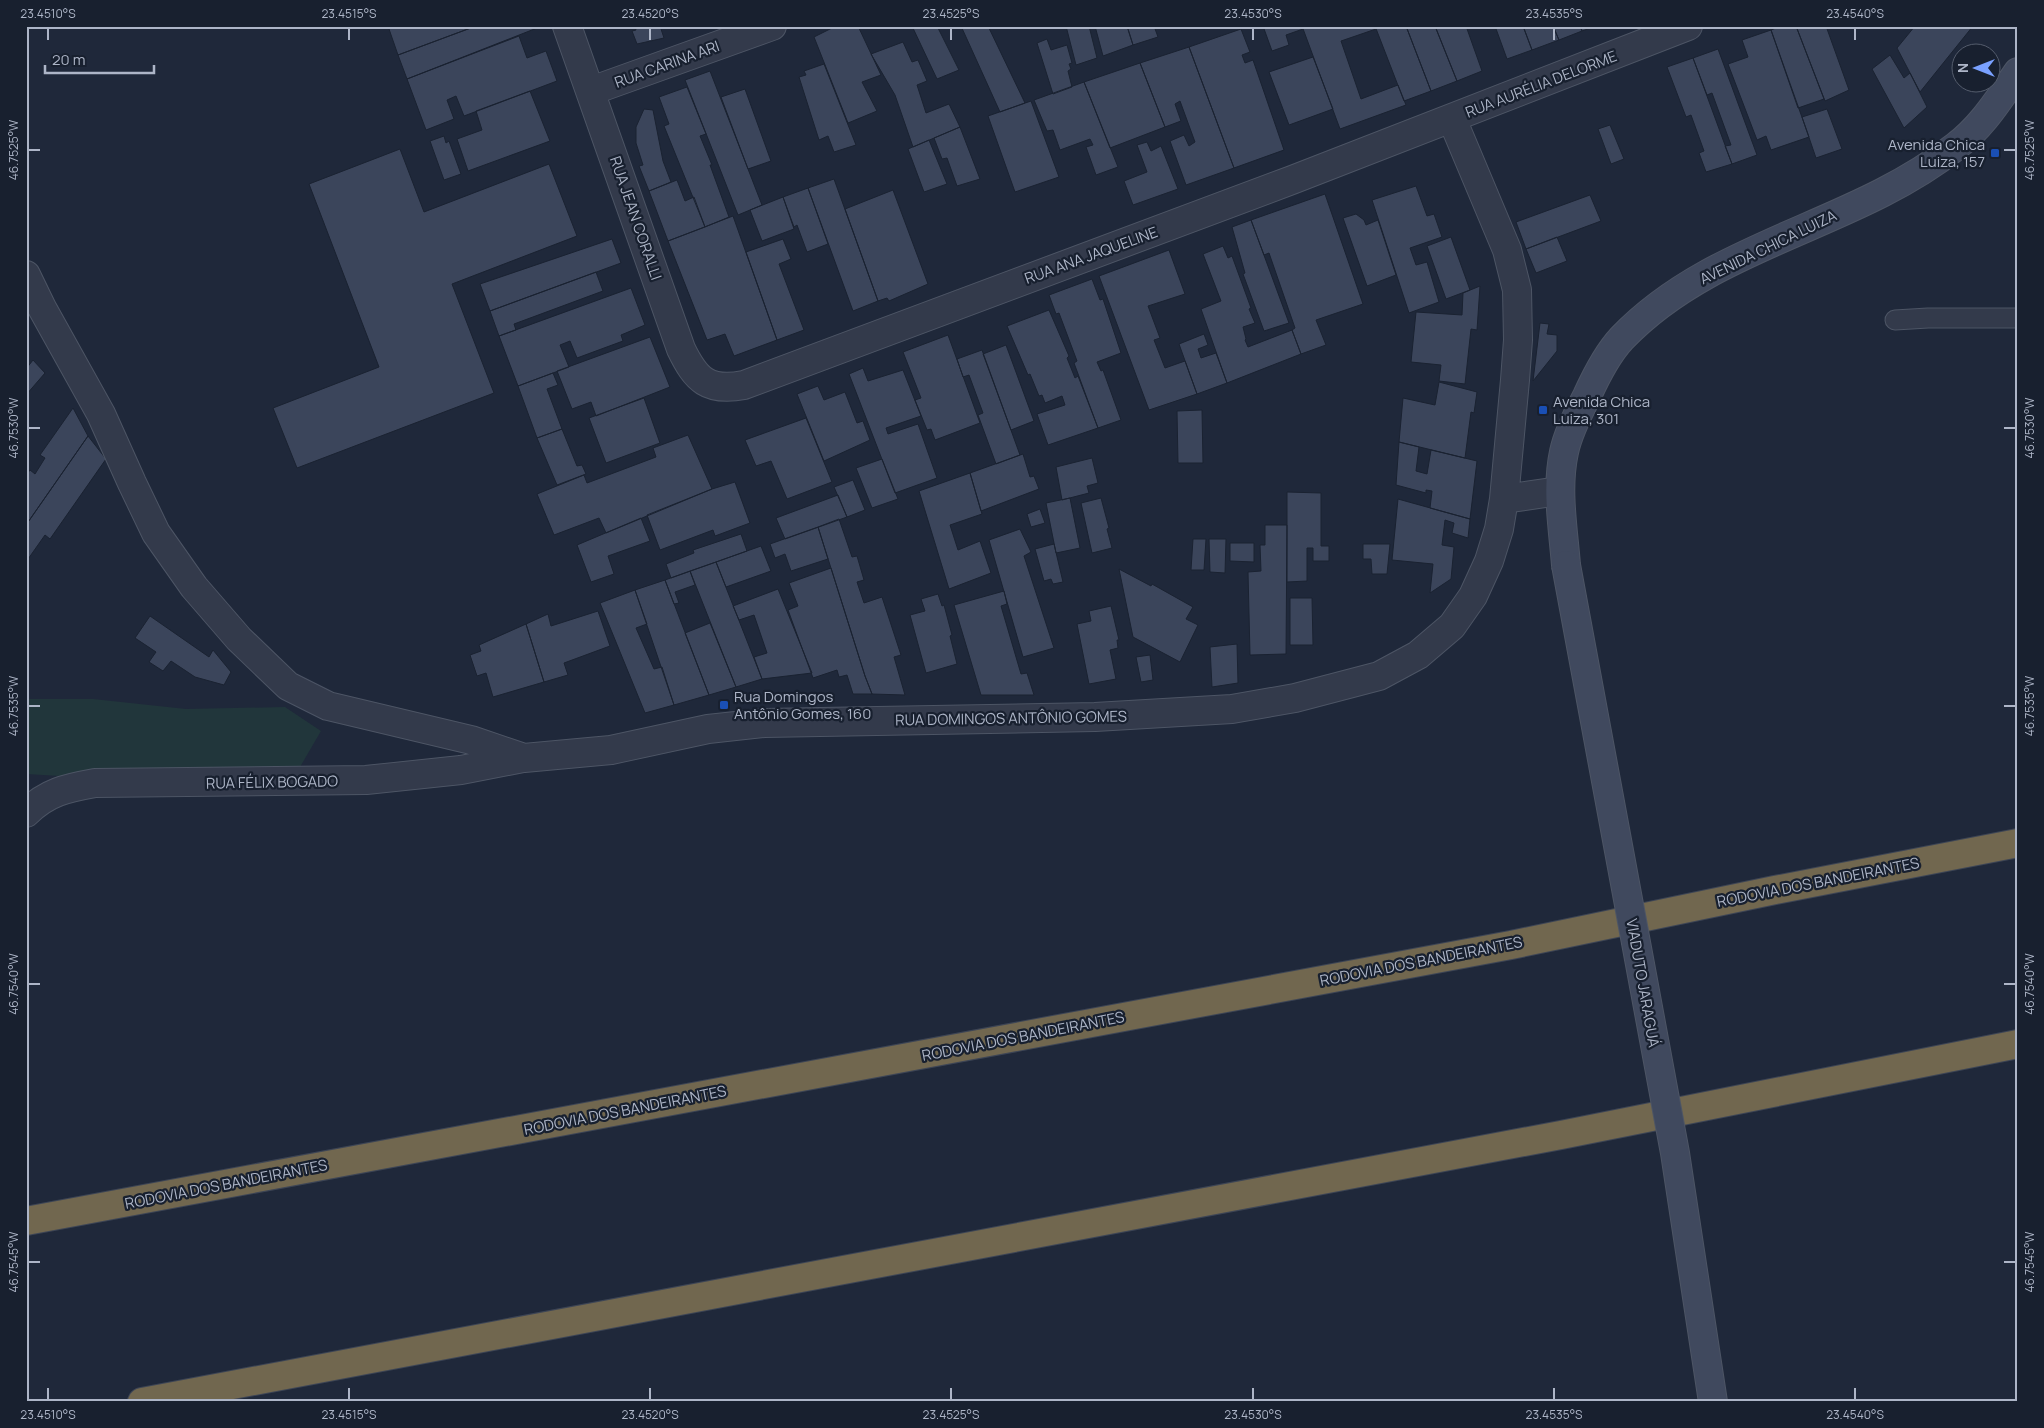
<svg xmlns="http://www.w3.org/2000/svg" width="2044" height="1428" font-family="Manrope,sans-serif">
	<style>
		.green { fill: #21363b }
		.building { fill: #3b455b; stroke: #1a2231 }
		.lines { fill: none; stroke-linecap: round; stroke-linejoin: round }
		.service-casing { stroke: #4d5565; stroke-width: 21 }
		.minor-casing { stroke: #4d5565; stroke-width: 30 }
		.secondary-casing { stroke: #4d5565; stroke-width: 30 }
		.motorway-casing { stroke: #3d4555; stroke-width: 30 }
		.service { stroke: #333a4b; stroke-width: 19 }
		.minor { stroke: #333a4b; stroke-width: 28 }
		.secondary { stroke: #40495e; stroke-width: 28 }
		.motorway { stroke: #71674f; stroke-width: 28 }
		.secondary-bridge-casing { stroke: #4d5565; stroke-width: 30; stroke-linecap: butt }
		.secondary-bridge { stroke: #40495e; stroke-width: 28 }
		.ticks { fill: none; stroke: #adb5c7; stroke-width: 2 }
		.transit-dot { fill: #1a4fb4; stroke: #18202f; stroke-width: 2 }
		.labels { text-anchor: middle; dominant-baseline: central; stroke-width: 4.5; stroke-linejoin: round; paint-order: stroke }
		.street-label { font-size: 15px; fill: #adb5c7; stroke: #18202f }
		.poi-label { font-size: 15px; fill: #adb5c7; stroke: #18202f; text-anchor: start }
		.neatline { fill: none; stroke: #adb5c7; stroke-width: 2 }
		.ticks-label { font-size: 12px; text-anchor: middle; fill: #adb5c7 }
	</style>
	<rect width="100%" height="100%" fill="#1f283a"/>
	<path class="green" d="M26 699H93L186 709 285 707 321 731 300 767 259 774 129 780 26 774Z"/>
	<path class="building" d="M395 26H476L398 55 389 29Z
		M476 26H536L537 28 407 79 398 55Z
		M635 26H660L664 38 637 44 632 31 636 30Z
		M836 26H858L881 75 862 82 877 111 848 123 814 37Z
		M912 26H937L959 70 937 79Z
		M961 26H988L1025 103 1000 112Z
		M1066 26H1089L1097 58 1076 65Z
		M1095 26H1127L1133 45 1103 56Z
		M1127 26H1154L1158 37 1133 45Z
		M1263 26H1302L1303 29 1286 35 1289 45 1272 51Z
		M1302 26H1375L1376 29 1341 41 1361 99 1398 85 1406 105 1340 129Z
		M1375 26H1406L1431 91 1404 101Z
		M1406 26H1435L1457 81 1431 91Z
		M1435 26H1466L1482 71 1457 81Z
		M1495 26H1523L1532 50 1507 59Z
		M1523 26H1553L1559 40 1532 50Z
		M1553 26H1580L1582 31 1559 40Z
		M1580 26H1596L1582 31Z
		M1781 26H1796L1824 99 1798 108 1771 30Z
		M1796 26H1826L1849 90 1825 101Z
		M1915 26H1973L1920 92 1897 48Z
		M1241 29 1250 52 1242 55 1245 63 1253 60 1284 150 1234 168 1189 47Z
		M1771 30 1809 137 1771 150 1766 136 1757 140 1728 64 1748 57 1742 40Z
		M519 36 527 58 546 51 557 81 464 116 456 96 447 100 454 119 426 130 407 79Z
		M1047 39 1051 50 1067 45 1072 63 1069 64 1071 69 1068 71 1072 87 1053 94 1037 43Z
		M903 42 912 62 918 60 927 81 917 85 926 113 949 104 960 127 913 147 895 95 871 54Z
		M1189 47 1234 168 1186 185 1170 141 1184 135 1189 146 1195 142 1180 101 1175 104 1181 121 1165 127 1140 63Z
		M1718 49 1757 155 1732 164 1725 146 1731 145 1712 93 1707 95 1693 58Z
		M1890 55 1904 78 1910 73 1927 107 1904 128 1872 69Z
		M1313 57 1333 109 1289 125 1269 72Z
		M1693 58 1732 164 1706 172 1699 153 1704 151 1691 115 1686 117 1667 67Z
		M1140 63 1165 127 1110 148 1084 82Z
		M824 64 856 145 834 152 828 136 819 140 799 77 806 75 804 71Z
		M710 71 762 205 738 215 685 80Z
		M1084 82 1118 167 1096 175 1086 147 1093 145 1090 139 1060 150 1053 130 1047 131 1034 100Z
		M687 87 706 134 700 136 712 165H710L729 217 705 227 664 126 669 124 659 97Z
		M745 89 771 161 748 169 721 97Z
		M530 91 550 141 468 171 457 139 482 130 476 111Z
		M1031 101 1059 177 1015 192 988 116Z
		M644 109 653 110 663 161 671 182 649 191 639 166 643 165 636 143V127Z
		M1827 109 1842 149 1816 158 1802 117Z
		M1610 125 1624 159 1611 164 1598 129Z
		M960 127 980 179 957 186 947 158 942 159 934 138Z
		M444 136 446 143 449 141 461 174 444 180 430 141Z
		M929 140 947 184 924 192 908 149Z
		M1147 142 1151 151 1161 146 1178 189 1133 205 1124 181 1147 172 1137 145Z
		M400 149 424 212 549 164 577 236 452 284 494 393 297 468 273 408 379 367 309 184Z
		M834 179 878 301 853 311 808 188Z
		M677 180 685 201 694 197 705 227 668 241 649 191Z
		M1416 186 1427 216 1434 214 1442 237 1410 248 1416 265 1427 262 1439 302 1409 313 1372 200Z
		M808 188 828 244 807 252 797 225 794 227 783 197Z
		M893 190 928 284 889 301 887 298 878 301 845 209Z
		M1325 194 1363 304 1316 320 1326 345 1301 354 1292 330 1295 328 1269 253 1264 255 1251 220Z
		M1590 195 1601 221 1526 249 1516 222Z
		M783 197 794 229 762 241 750 210Z
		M1356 214 1364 220 1366 225 1378 220 1396 275 1367 286 1343 218Z
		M733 216 777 340 734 356 725 334 707 340 668 241Z
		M1251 220 1289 323 1264 331 1243 274 1245 273 1232 227Z
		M1451 237 1470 290 1446 299 1427 246Z
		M1557 237 1567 261 1536 273 1526 249Z
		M612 239 621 263 490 311 480 284Z
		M783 239 791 259 779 264 804 330 777 340 746 252Z
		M1223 246 1228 258 1232 256 1251 308 1249 309 1255 323 1243 327 1246 339 1245 340 1248 347 1292 330 1301 354 1227 383 1201 309 1221 301 1203 254Z
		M1169 250 1185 294 1148 306 1160 338 1154 340 1165 368 1185 361 1197 394 1149 410 1099 276Z
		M596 272 603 291 514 324 516 330 499 336 490 311Z
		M1092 279 1100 300 1103 299 1121 353 1097 362 1101 371 1103 370 1121 420 1098 428 1074 363 1077 361 1059 313 1056 314 1049 295Z
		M1480 286 1477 330 1471 329 1465 384 1439 381 1441 365 1411 362 1416 312 1462 315 1463 293Z
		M631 288 645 325 621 335 623 341 577 358 570 341 560 345 569 367 518 386 499 336Z
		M1049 310 1069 356 1067 358 1075 378 1078 376 1098 428 1048 445 1037 414 1065 405 1062 396 1045 403 1042 395 1039 396 1030 374 1028 375 1007 326Z
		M1540 323 1549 324 1547 334 1557 335V351L1533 381Z
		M1204 334 1208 345 1198 349 1201 358 1216 353 1227 383 1197 394 1179 344Z
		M948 335 980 423 935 440 931 429 927 430 915 400 921 398 903 352Z
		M650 337 670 387 596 416 591 402 572 409 557 371Z
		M1006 345 1034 421 1011 430 983 354Z
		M982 350 1020 455 996 464 978 415 983 413 969 375 963 377 957 359Z
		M33 360 45 373 26 395V369Z
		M863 368 868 381 903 370 921 416 886 428 888 434 918 424 937 478 895 493 849 374Z
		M553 373 558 385 547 389 562 429 537 438 518 386Z
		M1439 382 1477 392 1474 413 1471 412 1465 458 1399 442 1403 398 1435 405Z
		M818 386 824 400 845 392 857 423 863 421 870 440 824 461 797 394Z
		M644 398 660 443 606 463 589 418Z
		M73 408 88 436 26 525V475L30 470 35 474 45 458 40 455Z
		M1202 410 1203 463H1178L1177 411Z
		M806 418 832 482 787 499 771 461 756 466 745 440Z
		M562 429 577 466 582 465 586 474 557 485 537 438Z
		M688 435 712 489 606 533 599 518 554 535 537 494 584 475 587 483 656 457 653 448Z
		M88 436 106 459 50 539 45 535 26 562V525Z
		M1399 442 1419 447 1416 471 1427 474 1431 450 1477 461 1470 519 1430 508 1432 491 1426 490V493L1396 485Z
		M1023 454 1030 477 1034 476 1039 489 981 511 970 473Z
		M1092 458 1098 483 1087 486 1089 493 1062 500 1056 467Z
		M882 459 898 499 872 508 856 468Z
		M970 473 982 514 950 525 958 550 980 541 991 573 949 589 919 491Z
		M853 480 865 510 847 517 834 487Z
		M735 482 750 523 715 536 713 530 660 550 647 515 712 489Z
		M1287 492 1321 493V546H1329V561H1313V548H1307V581L1287 582Z
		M838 495 847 517 785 539 776 518Z
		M1070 498 1080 548 1056 553 1046 503Z
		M1101 498 1109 528 1107 529 1112 548 1092 553 1081 503Z
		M1398 499 1470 519 1468 538 1452 533 1454 523 1445 520 1442 545 1454 547 1451 579 1430 593 1433 564 1392 560Z
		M1040 509 1045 523 1031 527 1027 514Z
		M641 518 650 541 608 556 614 574 591 582 577 545Z
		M839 519 852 557 857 556 864 580 857 582 864 603 882 597 901 655 894 657 905 695 872 694 865 676 818 527Z
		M1265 525H1287L1286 654 1250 655 1248 572 1261 571 1260 545H1265Z
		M818 527 828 559 791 571 785 554 775 558 770 544Z
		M1020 529 1031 552 1024 556 1054 648 1023 657 989 540Z
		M741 534 747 551 671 578 666 564 694 553 693 550Z
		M1193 539H1206L1204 570H1191Z
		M1209 539H1226L1225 573 1210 572Z
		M1230 543H1254V562L1230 561Z
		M1054 544 1063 582 1053 584 1051 579 1044 581 1035 549Z
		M1363 544H1390L1387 574H1372L1371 559H1363Z
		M761 546 771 571 726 587 716 562Z
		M716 562 762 679 736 687 690 571Z
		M831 568 865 676 872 694H853L847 675 839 677 837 670 813 678 788 610 798 606 789 583Z
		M1119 569 1151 586 1152 584 1193 607 1186 619 1198 625 1180 662 1133 637Z
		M690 571 695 585 675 592 679 603 674 604 665 580Z
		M665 580 709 695 674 705 635 590Z
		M778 589 812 673 762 679 754 657 767 653 754 615 739 620 733 606Z
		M635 590 647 624 636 628 654 669 662 667 674 705 645 713 600 603Z
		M1004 591 1007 604 1001 606 1021 674 1027 673 1034 695H981L954 605Z
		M938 594 942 606 944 605 952 635 950 636 957 664 926 673 910 615 925 611 921 599Z
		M1290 598H1312L1313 645H1290Z
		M1111 606 1119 640H1117L1118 648 1110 650 1116 679 1089 684 1077 624 1091 621 1089 611Z
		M598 611 610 646 564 663 568 675 544 682 526 624 548 614 551 626Z
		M150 616 209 657 213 650 231 672 224 685 195 677 171 661 163 671 149 662 156 652 135 638Z
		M710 623 736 687 709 695 685 633Z
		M526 624 544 682 493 697 486 673 477 676 470 655 481 651 479 645Z
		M1237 644 1238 683 1212 687 1210 647Z
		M1150 655 1153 680 1141 682 1136 657Z"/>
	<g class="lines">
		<g class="service-casing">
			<path id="service" d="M1895 320 1928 318H2018"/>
		</g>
		<g class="minor-casing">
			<path id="minor" d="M567 26 681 349C696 380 708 392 744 385L1292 180 1688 26
				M591 91 772 26
				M26 275 42 308 101 414 132 483 156 533 194 587 239 639 288 686 328 706 471 740 524 758 611 750 708 729 764 723 1095 717 1232 709 1295 698 1379 676 1418 655 1452 626 1473 596 1489 561 1499 529 1504 499 1515 380 1518 340 1517 290 1507 250 1452 119
				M1504 499 1559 491
				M26 813C47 792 67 788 95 783L366 780 461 770 523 758"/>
		</g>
		<g class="secondary-casing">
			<path id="secondary" d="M1566 565C1563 527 1556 489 1564 452 1568 433 1578 413 1587 396 1596 376 1607 354 1622 338 1713 243 1854 227 1955 147 1982 127 1999 99 2018 72"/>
		</g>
		<g class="motorway-casing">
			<path id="motorway" d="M26 1221 1511 945 1775 890 2018 843
				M142 1402 1561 1135 2018 1044"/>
		</g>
		<use href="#service" class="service"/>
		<use href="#minor" class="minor"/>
		<use href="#secondary" class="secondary"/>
		<use href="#motorway" class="motorway"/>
		<g class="secondary-bridge-casing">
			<path id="secondary-bridge" d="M1566 565 1675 1153 1713 1402"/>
		</g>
		<use href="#secondary-bridge" class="secondary-bridge"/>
	</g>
	<path class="ticks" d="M48 28V40M349 28V40M650 28V40M951 28V40M1253 28V40M1554 28V40M1855 28V40M28 150H40M2004 150H2016M28 428H40M2004 428H2016M28 706H40M2004 706H2016M28 984H40M2004 984H2016M28 1262H40M2004 1262H2016M48 1388V1400M349 1388V1400M650 1388V1400M951 1388V1400M1253 1388V1400M1554 1388V1400M1855 1388V1400"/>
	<g class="transit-dot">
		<rect x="1990" y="148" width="10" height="10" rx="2.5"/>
		<rect x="1538" y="405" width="10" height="10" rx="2.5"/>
		<rect x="719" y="700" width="10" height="10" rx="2.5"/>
	</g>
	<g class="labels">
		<g class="street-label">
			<text transform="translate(667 64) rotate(-20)">RUA CARINA ARI</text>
			<text transform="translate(1541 84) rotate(-21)">RUA AURÉLIA DELORME</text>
			<text transform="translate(636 218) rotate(71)">RUA JEAN CORALLI</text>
			<text transform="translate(1768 247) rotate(-26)">AVENIDA CHICA LUIZA</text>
			<text transform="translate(1091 255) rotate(-20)">RUA ANA JAQUELINE</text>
			<text transform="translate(1011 718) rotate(-1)">RUA DOMINGOS ANTÔNIO GOMES</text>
			<text transform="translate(272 782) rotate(-1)">RUA FÉLIX BOGADO</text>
			<text transform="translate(1818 882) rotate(-11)">RODOVIA DOS BANDEIRANTES</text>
			<text transform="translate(1421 961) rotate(-11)">RODOVIA DOS BANDEIRANTES</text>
			<text transform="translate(1643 983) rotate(80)">VIADUTO JARAGUÁ</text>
			<text transform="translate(1023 1036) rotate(-11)">RODOVIA DOS BANDEIRANTES</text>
			<text transform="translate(625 1110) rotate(-11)">RODOVIA DOS BANDEIRANTES</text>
			<text transform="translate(226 1184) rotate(-11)">RODOVIA DOS BANDEIRANTES</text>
		</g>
		<g class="poi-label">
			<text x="1985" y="144" text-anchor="end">Avenida Chica<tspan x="1985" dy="17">Luiza, 157</tspan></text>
			<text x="1553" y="401">Avenida Chica<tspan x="1553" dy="17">Luiza, 301</tspan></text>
			<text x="734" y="696">Rua Domingos<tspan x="734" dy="17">Antônio Gomes, 160</tspan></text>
		</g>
	</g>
	<rect width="2044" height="1428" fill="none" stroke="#18202f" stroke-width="55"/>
	<g transform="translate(1976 68) rotate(270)"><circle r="24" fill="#18202f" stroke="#545c6c"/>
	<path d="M0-4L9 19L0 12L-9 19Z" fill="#7aa1ff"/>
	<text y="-8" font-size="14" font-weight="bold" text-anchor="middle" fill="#adb5c7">N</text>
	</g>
	<path d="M45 65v8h109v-8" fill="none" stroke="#adb5c7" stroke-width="2.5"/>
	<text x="52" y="65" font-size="15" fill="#adb5c7" stroke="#18202f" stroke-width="4" paint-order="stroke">20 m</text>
	<rect x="28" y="28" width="1988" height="1372" class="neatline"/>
	<g class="ticks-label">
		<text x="48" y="18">23.4510°S</text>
		<text x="349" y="18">23.4515°S</text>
		<text x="650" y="18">23.4520°S</text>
		<text x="951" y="18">23.4525°S</text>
		<text x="1253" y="18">23.4530°S</text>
		<text x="1554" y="18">23.4535°S</text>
		<text x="1855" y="18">23.4540°S</text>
		<text transform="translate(2030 150) rotate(-90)" y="4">46.7525°W</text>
		<text transform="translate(14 150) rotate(-90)" y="4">46.7525°W</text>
		<text transform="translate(2030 428) rotate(-90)" y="4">46.7530°W</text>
		<text transform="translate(14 428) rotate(-90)" y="4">46.7530°W</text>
		<text transform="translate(2030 706) rotate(-90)" y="4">46.7535°W</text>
		<text transform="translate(14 706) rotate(-90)" y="4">46.7535°W</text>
		<text transform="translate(2030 984) rotate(-90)" y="4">46.7540°W</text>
		<text transform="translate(14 984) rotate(-90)" y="4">46.7540°W</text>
		<text transform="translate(2030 1262) rotate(-90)" y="4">46.7545°W</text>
		<text transform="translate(14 1262) rotate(-90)" y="4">46.7545°W</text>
		<text x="48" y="1419">23.4510°S</text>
		<text x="349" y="1419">23.4515°S</text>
		<text x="650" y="1419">23.4520°S</text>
		<text x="951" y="1419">23.4525°S</text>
		<text x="1253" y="1419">23.4530°S</text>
		<text x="1554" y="1419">23.4535°S</text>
		<text x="1855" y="1419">23.4540°S</text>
	</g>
</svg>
